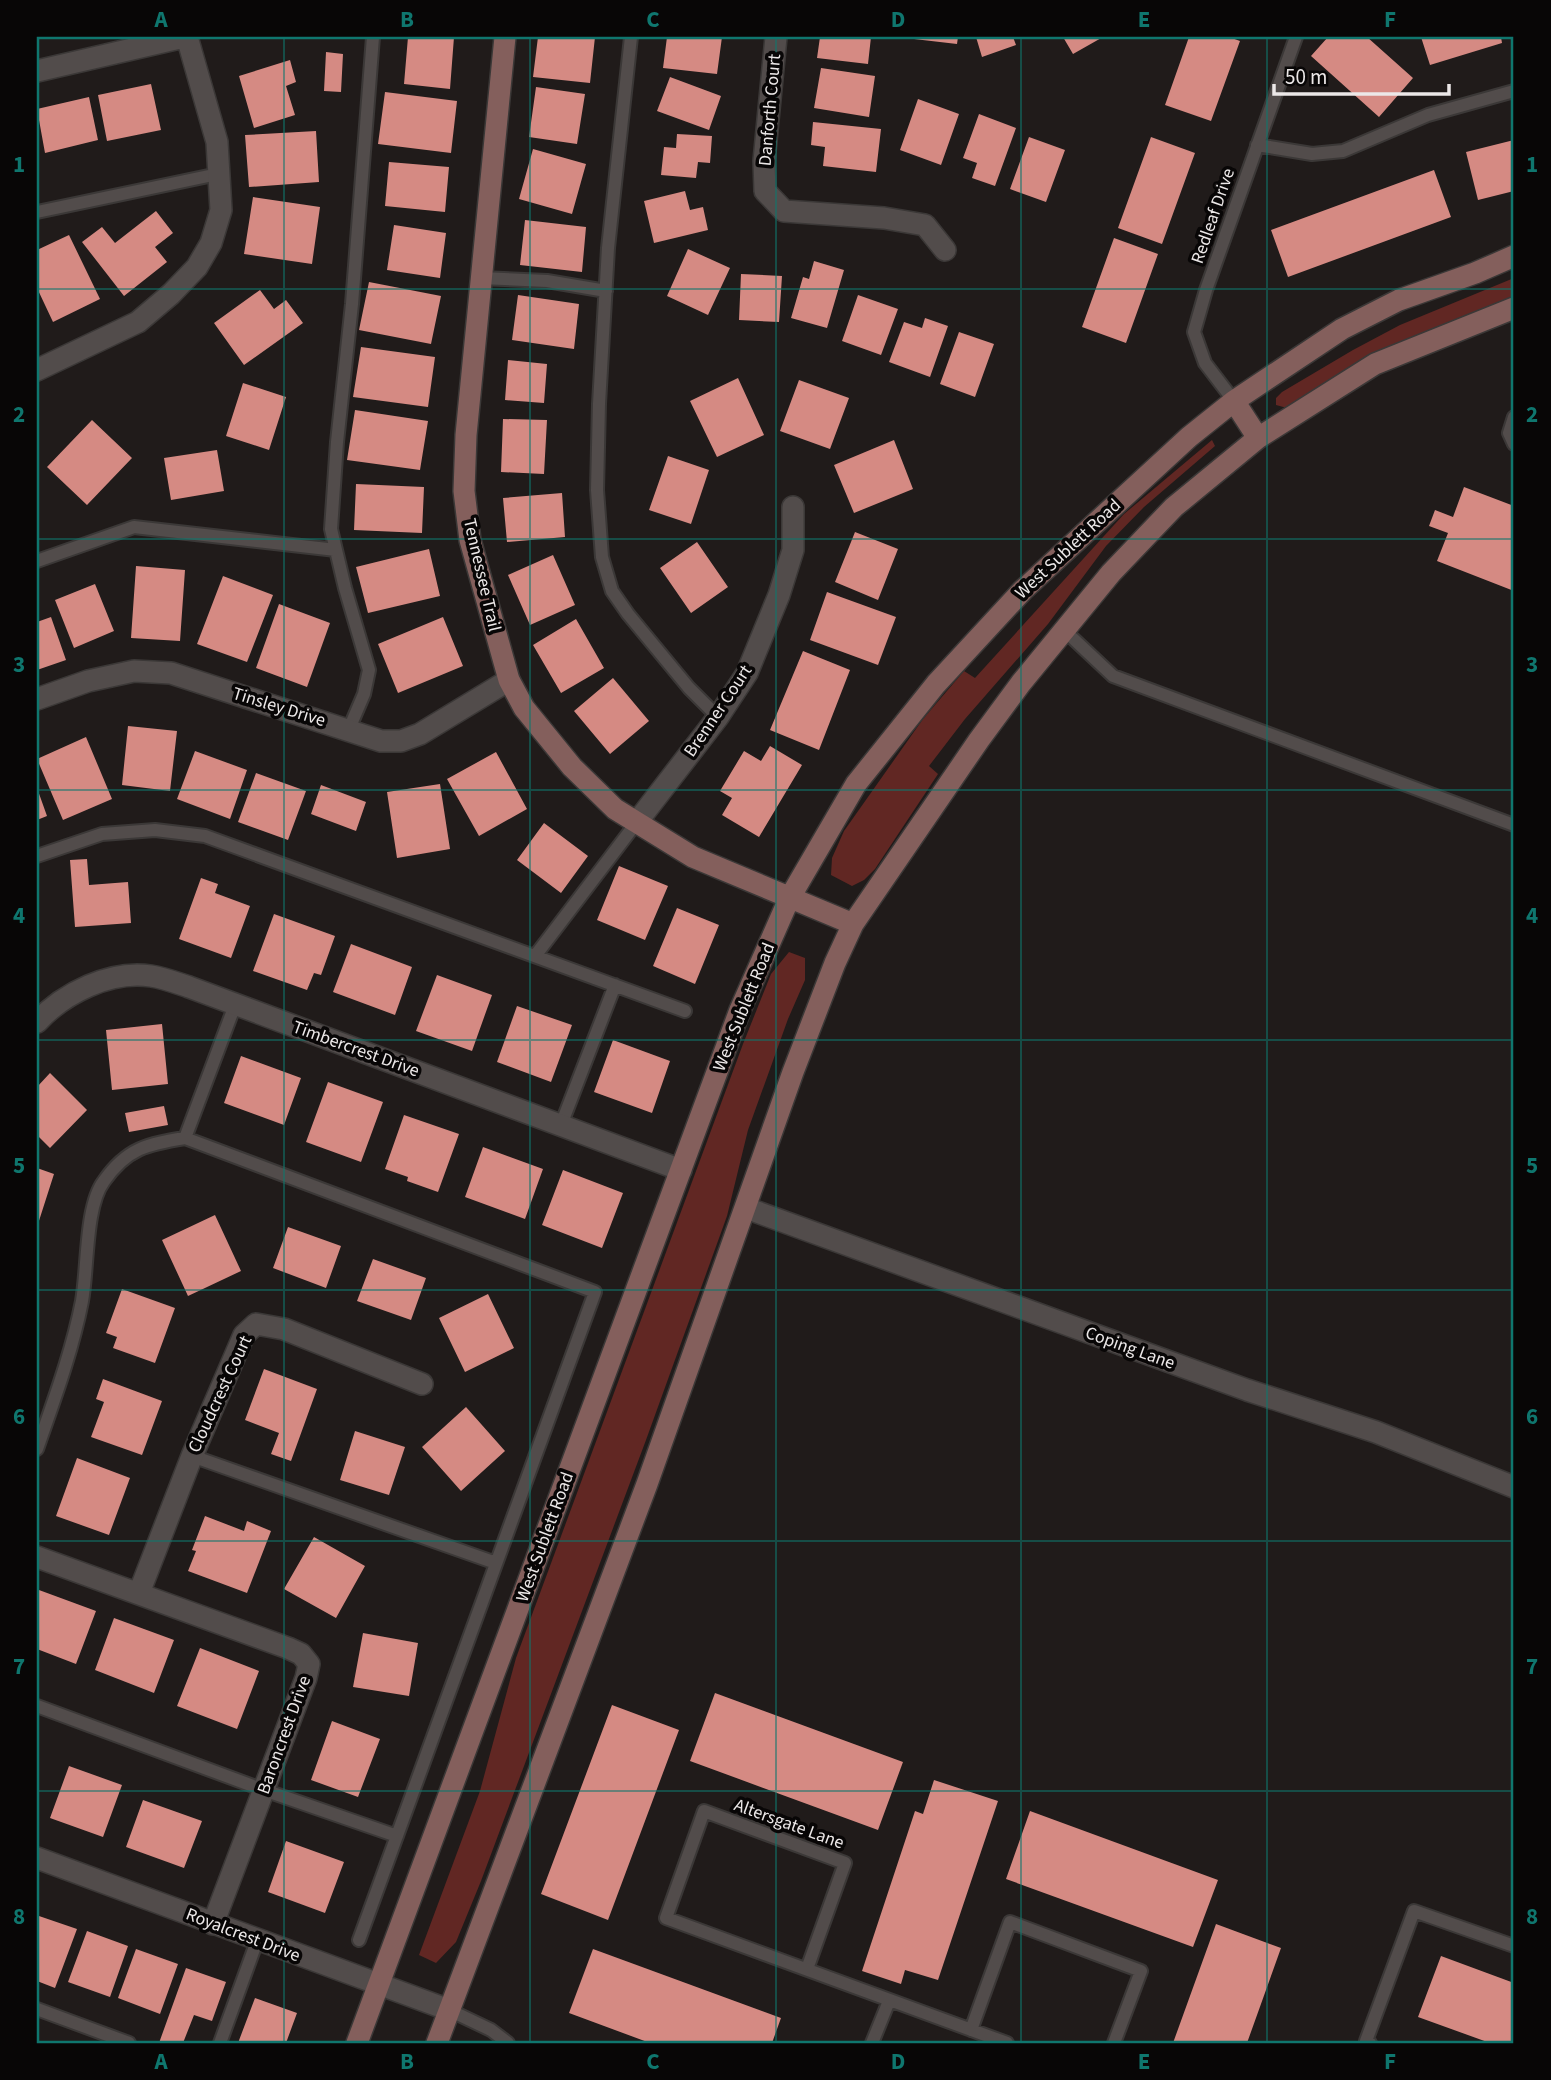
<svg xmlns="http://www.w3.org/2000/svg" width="1551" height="2080" font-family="'Source Sans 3',sans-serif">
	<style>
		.green { fill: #612723 }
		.building { fill: #d58a83 }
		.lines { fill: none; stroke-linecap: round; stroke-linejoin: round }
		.lane-casing { stroke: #3b3837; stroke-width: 16 }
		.street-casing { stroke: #3b3837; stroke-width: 24 }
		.secondary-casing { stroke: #3b3837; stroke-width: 24 }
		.lane { stroke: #524c4b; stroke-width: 12 }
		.street { stroke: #524c4b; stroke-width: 21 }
		.secondary { stroke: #845f5c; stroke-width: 21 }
		.grid { fill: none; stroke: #0f766e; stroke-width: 2; stroke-opacity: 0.55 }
		.labels { text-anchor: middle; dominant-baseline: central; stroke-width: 7; stroke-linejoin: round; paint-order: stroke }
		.street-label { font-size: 18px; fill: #ece8e8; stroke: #080606 }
		.neatline { fill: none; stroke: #0f766e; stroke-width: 2.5 }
		.grid-label { font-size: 23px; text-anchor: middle; font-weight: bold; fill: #0f766e }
	</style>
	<rect width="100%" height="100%" fill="#201b1a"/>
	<path class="green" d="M1514 278V299L1287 408 1276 405V398L1282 392 1353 350 1400 325Z
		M1212 440 1215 446 1144 507 1106 546 1048 624 965 719 929 766 938 774 875 869 864 880 852 886 831 875 832 858 844 831 923 719 964 671 975 678 1124 514Z
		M789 952 805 958V980L788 1019 748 1130 727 1216 646 1440 481 1881 456 1942 436 1963 419 1955 480 1791 516 1658 743 1044 771 974Z"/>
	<path class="building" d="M408 37H454L450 89 404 84Z
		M538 37H595L590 83 533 77Z
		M667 37H722L717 74 663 68Z
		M820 37H871L868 64 817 58Z
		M914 37H958L957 44 914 39Z
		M976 37H1013L1016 45 982 57Z
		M1063 37H1103L1073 54Z
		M1189 37H1229L1240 41 1211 121 1165 105Z
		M1328 37H1367L1413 78 1379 117 1311 56Z
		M1421 37H1501L1502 43 1430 65Z
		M326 52 343 54 341 92 324 91Z
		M290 60 296 82 286 86 295 115 254 128 239 76Z
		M821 68 875 76 869 117 814 108Z
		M670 77 721 96 709 130 657 111Z
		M151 84 161 130 107 141 98 95Z
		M536 87 585 94 577 144 529 137Z
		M385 92 457 101 451 153 378 144Z
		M89 97 98 140 45 153 37 109Z
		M918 99 959 114 941 165 900 150Z
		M979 114 1016 128 995 186 972 178 977 163 963 158Z
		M813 122 881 129 876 172 823 166 825 147 811 145Z
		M316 131 319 182 249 187 245 135Z
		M677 134 712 136 710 163 698 162 696 178 661 175 664 147 676 148Z
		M1029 137 1065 150 1046 202 1010 189Z
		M1151 137 1195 153 1162 244 1118 228Z
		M1514 140V191L1478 200 1466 152Z
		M533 149 586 164 572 214 519 199Z
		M389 162 449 167 445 212 385 206Z
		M1434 170 1451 217 1288 277 1271 230Z
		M685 191 690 210 703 207 708 230 654 243 644 201Z
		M253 197 320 207 312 264 244 254Z
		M156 211 173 233 155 247 167 262 124 296 82 242 102 227 115 243Z
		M525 220 586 227 582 272 520 265Z
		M394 225 446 233 440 278 387 270Z
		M69 235 100 299 53 322 37 288V250Z
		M1114 238 1158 254 1126 343 1082 327Z
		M688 249 730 268 708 315 667 296Z
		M814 261 844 270 827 328 791 318 803 277 809 279Z
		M741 274 782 276 779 322 739 320Z
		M369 282 441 296 431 344 359 330Z
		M260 290 274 309 286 300 303 323 244 365 214 323Z
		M518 295 579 304 574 349 512 340Z
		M858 295 898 309 881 355 842 341Z
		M925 318 948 326 930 377 889 362 904 322 922 328Z
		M959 332 994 344 975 397 940 384Z
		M361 347 435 357 428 407 353 397Z
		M508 360 547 364 544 403 505 400Z
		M738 378 764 435 717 457 690 401Z
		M799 380 849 398 830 449 780 431Z
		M243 383 286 397 269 450 226 436Z
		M355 410 428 421 420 470 347 460Z
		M503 419 547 420 544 474 501 472Z
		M92 420 132 458 87 505 47 467Z
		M894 440 913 489 854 513 834 465Z
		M217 450 224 491 171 500 164 458Z
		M668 456 709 470 691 524 649 510Z
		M356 484 424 487 422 533 354 530Z
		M1464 487 1514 506V591L1437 561 1448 533 1429 526 1435 510 1453 517Z
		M562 493 565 537 507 542 503 498Z
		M855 532 898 549 878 600 835 582Z
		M697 542 728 587 691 613 660 568Z
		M429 549 440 596 368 613 356 567Z
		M553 555 575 605 530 625 508 575Z
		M136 566 185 570 180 641 131 638Z
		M223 576 273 595 247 662 197 644Z
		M95 584 114 631 74 648 55 600Z
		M827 592 896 617 878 665 810 640Z
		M279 604 330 623 307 687 256 668Z
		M51 617 66 660 37 670V622Z
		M443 617 463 666 398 693 378 644Z
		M576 619 604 668 561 693 533 645Z
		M803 651 850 670 819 750 770 730Z
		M613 678 649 721 610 754 574 711Z
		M128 726 177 731 170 791 122 785Z
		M86 737 112 799 63 820 37 759Z
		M770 746 802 765 759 837 722 815 732 798 720 791 744 751 761 761Z
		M195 751 247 770 230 819 177 799Z
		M496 752 527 809 479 836 447 779Z
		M256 773 306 791 288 840 238 822Z
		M440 784 450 849 397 858 387 792Z
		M321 785 366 802 356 831 311 814Z
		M37 788 47 816 37 820Z
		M544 823 588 856 561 893 517 860Z
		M87 859 89 885 128 882 131 923 75 927 70 860Z
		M619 866 668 886 645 940 597 920Z
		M201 878 218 884 215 893 250 906 231 958 179 939Z
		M677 908 719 925 695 984 653 966Z
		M274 914 335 936 321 975 314 973 307 990 253 971Z
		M351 944 412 967 395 1015 333 992Z
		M437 975 492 995 472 1051 416 1031Z
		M517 1006 572 1025 551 1082 497 1062Z
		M162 1024 168 1084 112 1090 106 1030Z
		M613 1040 670 1061 652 1113 594 1092Z
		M241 1056 301 1078 284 1125 224 1103Z
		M50 1073 87 1110 50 1148 37 1135V1087Z
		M328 1082 383 1102 361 1162 306 1142Z
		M164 1106 168 1125 129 1132 125 1113Z
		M404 1115 459 1134 438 1192 407 1181 408 1177 385 1169Z
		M483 1147 543 1169 525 1219 465 1197Z
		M37 1168 54 1174 37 1227Z
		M563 1170 623 1193 602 1248 542 1225Z
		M215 1215 241 1271 188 1296 162 1240Z
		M288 1227 341 1246 326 1288 273 1268Z
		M373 1259 426 1278 411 1320 357 1301Z
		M122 1289 175 1308 155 1363 113 1348 117 1337 106 1333Z
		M488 1294 514 1348 465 1372 439 1318Z
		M264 1369 317 1389 291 1461 271 1454 279 1433 245 1420Z
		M103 1379 162 1401 142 1455 91 1437 104 1402 96 1399Z
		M466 1407 505 1451 461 1491 422 1447Z
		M355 1431 405 1447 389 1495 340 1480Z
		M77 1458 130 1478 109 1535 56 1516Z
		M205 1516 244 1531 247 1521 271 1531 247 1593 188 1571 196 1551 192 1550Z
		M314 1537 365 1566 336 1618 284 1589Z
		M39 1590 96 1611 76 1664 37 1649Z
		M114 1618 174 1640 154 1693 95 1670Z
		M363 1633 418 1643 409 1696 353 1687Z
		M200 1648 259 1671 237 1729 177 1706Z
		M715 1693 903 1762 878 1830 690 1761Z
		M612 1705 679 1730 608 1920 541 1894Z
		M332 1721 380 1739 358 1797 311 1780Z
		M69 1766 122 1785 103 1837 50 1818Z
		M934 1780 998 1801 938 1980 905 1970 901 1984 862 1971 915 1811 923 1814Z
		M143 1800 202 1821 184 1868 126 1847Z
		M1030 1811 1218 1880 1193 1947 1006 1879Z
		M286 1841 344 1862 325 1913 268 1892Z
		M39 1916 77 1929 55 1988 37 1981V1923Z
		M1216 1924 1281 1948 1247 2043H1173Z
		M87 1931 128 1946 110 1997 68 1982Z
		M136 1949 178 1964 160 2014 118 1998Z
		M593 1949 781 2018 772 2043H650L569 2013Z
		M1441 1956 1514 1983V2043H1490L1418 2017Z
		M186 1968 226 1982 212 2021 194 2015 183 2043H159Z
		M255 1998 297 2013 286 2043H238Z"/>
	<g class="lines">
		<g class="lane-casing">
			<path id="lane" d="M631 37 608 248 599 404 597 490 602 557 612 591 628 614 689 688 718 717
				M1257 145 1312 154 1343 151 1428 115 1514 91
				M37 212 218 174
				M481 278 547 281 606 291
				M1234 401 1205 363 1194 332 1206 290 1296 37
				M1514 417 1509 433 1514 444
				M37 561 134 527 336 550
				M1064 630 1113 676 1514 825
				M349 729 364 694 369 670 345 588 331 529 337 442 352 304 373 37
				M37 856 102 834 155 830 205 836 685 1011
				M535 956 637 822
				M561 1125 615 985
				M185 1138 235 1005
				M37 1449C54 1400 72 1352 82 1301 88 1268 85 1206 104 1181 127 1148 148 1144 185 1138L595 1292 359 1940
				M192 1456 496 1563
				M37 1706 264 1790 397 1836
				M807 1969 845 1863 704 1811 666 1918 1007 2043
				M37 2009 129 2043
				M449 2010 491 2030 508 2043
				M971 2030 1010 1922 1141 1971 1114 2043
				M220 2043 257 1941
				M872 2043 889 2001
				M1370 2043 1366 2041 1414 1911 1514 1946"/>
		</g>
		<g class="street-casing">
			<path id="street" d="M776 37 764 161 765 191 784 211 884 218 925 225 945 250
				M37 71 184 37
				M37 370 138 322 171 294 197 267 211 243 221 210 217 142 187 37
				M37 699 88 681 134 671 171 673 381 741H401L420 734 509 680
				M637 822 718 717 747 673 779 595 793 550V507
				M37 1022C64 993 110 970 151 976 164 978 177 983 189 987L681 1170
				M746 1208 1247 1390 1376 1432 1514 1487
				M37 1557 288 1648 301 1654 309 1664 306 1678 213 1924
				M139 1593 192 1456 244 1335 256 1324 284 1329 422 1384
				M37 1858 449 2010"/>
		</g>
		<g class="secondary-casing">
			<path id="secondary" d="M505 37 466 435 464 491 470 540 509 680 524 708 572 767 615 809 693 857 853 924
				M1234 401 1258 438
				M357 2043 740 1010 789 899 856 784 936 684 1023 590 1189 437 1234 401 1342 329 1399 300 1475 273 1514 256
				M437 2043 647 1484 793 1072 835 963 853 924 979 740 1021 683 1111 573 1174 507 1258 438 1375 364 1514 308"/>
		</g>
		<use href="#lane" class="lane"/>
		<use href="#street" class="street"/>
		<use href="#secondary" class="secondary"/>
	</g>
	<path class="grid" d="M284 37V2043M530 37V2043M776 37V2043M1021 37V2043M1267 37V2043M37 289H1514M37 539H1514M37 790H1514M37 1040H1514M37 1290H1514M37 1541H1514M37 1791H1514"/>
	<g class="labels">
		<g class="street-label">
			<text transform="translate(770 110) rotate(-85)">Danforth Court</text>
			<text transform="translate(1213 216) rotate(-71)">Redleaf Drive</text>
			<text transform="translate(1068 549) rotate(-43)">West Sublett Road</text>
			<text transform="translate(482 575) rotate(77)">Tennessee Trail</text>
			<text transform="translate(279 707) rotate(17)">Tinsley Drive</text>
			<text transform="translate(718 711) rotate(-56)">Brenner Court</text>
			<text transform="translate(744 1007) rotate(-68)">West Sublett Road</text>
			<text transform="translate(356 1049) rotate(20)">Timbercrest Drive</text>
			<text transform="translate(1130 1348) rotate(20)">Coping Lane</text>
			<text transform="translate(220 1394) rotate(-65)">Cloudcrest Court</text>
			<text transform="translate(545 1537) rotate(-70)">West Sublett Road</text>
			<text transform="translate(284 1735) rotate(-70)">Baroncrest Drive</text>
			<text transform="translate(789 1824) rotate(20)">Altersgate Lane</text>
			<text transform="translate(243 1935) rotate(21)">Royalcrest Drive</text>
		</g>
	</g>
	<rect width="1551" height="2080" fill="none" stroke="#080606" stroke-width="77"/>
	<path d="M1274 84v10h175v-10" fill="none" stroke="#ece8e8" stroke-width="3.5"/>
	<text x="1285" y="84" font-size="21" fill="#ece8e8" stroke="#080606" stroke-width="5" paint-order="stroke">50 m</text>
	<rect x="38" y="38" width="1474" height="2004" class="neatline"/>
	<g class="grid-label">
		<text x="161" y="27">A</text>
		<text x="407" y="27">B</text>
		<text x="653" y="27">C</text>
		<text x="898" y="27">D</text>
		<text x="1144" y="27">E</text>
		<text x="1390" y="27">F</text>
		<text x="19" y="172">1</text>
		<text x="1532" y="172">1</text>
		<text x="19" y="422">2</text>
		<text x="1532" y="422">2</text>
		<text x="19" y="672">3</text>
		<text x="1532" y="672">3</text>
		<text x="19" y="923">4</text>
		<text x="1532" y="923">4</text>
		<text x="19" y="1173">5</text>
		<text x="1532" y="1173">5</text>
		<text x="19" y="1424">6</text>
		<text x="1532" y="1424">6</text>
		<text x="19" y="1674">7</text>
		<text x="1532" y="1674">7</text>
		<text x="19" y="1924">8</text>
		<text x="1532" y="1924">8</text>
		<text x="161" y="2069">A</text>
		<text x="407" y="2069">B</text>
		<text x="653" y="2069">C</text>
		<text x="898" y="2069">D</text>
		<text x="1144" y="2069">E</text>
		<text x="1390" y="2069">F</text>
	</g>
</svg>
